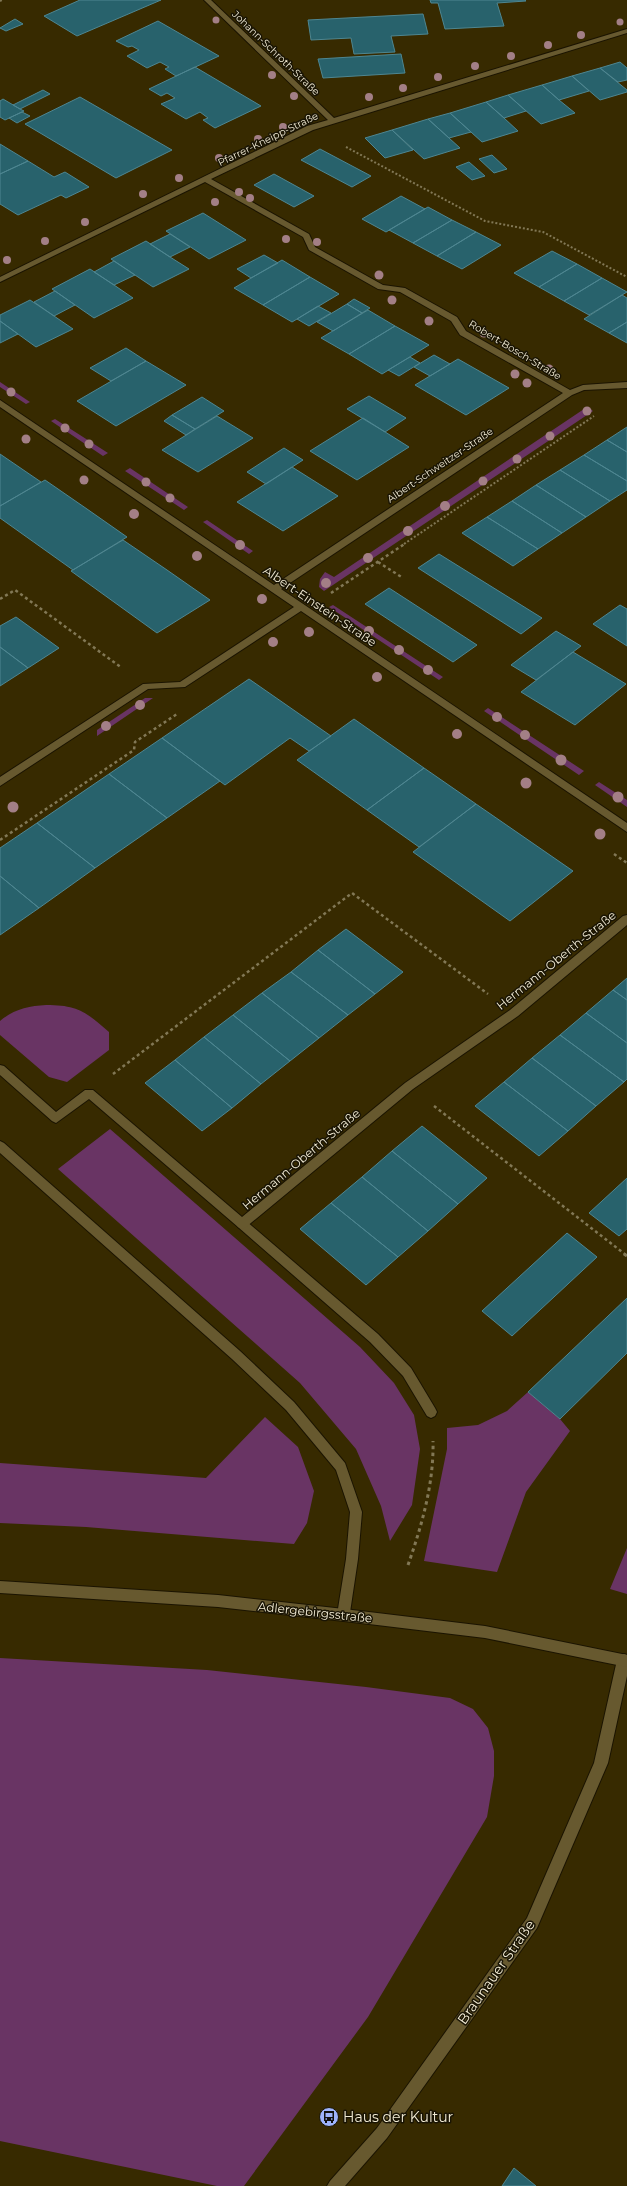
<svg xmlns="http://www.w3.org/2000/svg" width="627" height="2186" font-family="Montserrat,sans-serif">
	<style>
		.green { fill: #693464 }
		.building { fill: #28626c; stroke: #4e8691 }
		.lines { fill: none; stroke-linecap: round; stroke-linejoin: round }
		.service-casing { stroke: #1b1401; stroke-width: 2 }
		.minor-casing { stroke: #1b1401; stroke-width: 2 }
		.tertiary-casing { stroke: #1b1401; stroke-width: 2 }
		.path-far2 { stroke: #827855; stroke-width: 2; stroke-dasharray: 2 2; stroke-linecap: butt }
		.path-far1 { stroke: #827855; stroke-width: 2.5; stroke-dasharray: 3 3; stroke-linecap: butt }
		.path { stroke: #827855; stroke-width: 3; stroke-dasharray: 3.5 3.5; stroke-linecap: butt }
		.service { fill: #67592f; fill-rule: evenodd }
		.minor { fill: #67592f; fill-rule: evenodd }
		.tertiary { fill: #67592f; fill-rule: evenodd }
		.tree { fill: #a37f86 }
		.labels { text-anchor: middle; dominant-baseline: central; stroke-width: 3; stroke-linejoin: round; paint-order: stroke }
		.far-street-label { font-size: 10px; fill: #f3ecd5; stroke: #191404 }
		.street-label { font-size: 12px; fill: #f3ecd5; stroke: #191404 }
		.near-street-label { font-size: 14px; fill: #f3ecd5; stroke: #191404 }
		.near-poi-label { font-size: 14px; fill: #f3ecd5; stroke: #191404; text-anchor: start }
	</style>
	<rect width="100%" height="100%" fill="#372a00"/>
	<path class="green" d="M0 382 30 402 26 404 0 387Z
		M587 407 593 411 324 591 319 587 320 579 325 572 334 577Z
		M55 419 108 453 103 456 51 421Z
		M130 468 188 507 184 510 125 471Z
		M207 520 253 551 249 554 203 522Z
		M333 605 443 677 439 680 329 607Z
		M145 698H153L97 736V730Z
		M488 708 584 771 579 775 484 711Z
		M599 782 627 800V807L595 785Z
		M46 1005C78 1005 86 1012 109 1032V1050L67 1082 49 1077 0 1035V1021C14 1009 29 1006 46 1005Z
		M110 1129 360 1347 394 1383 414 1415 420 1449 412 1505 390 1541 381 1506 356 1449 300 1383 58 1169Z
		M528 1392 560 1419 570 1431 526 1492 497 1572 424 1561 447 1449V1428L478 1425 507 1411Z
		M265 1417 298 1447 314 1491 307 1523 294 1544 86 1527 0 1523V1463L206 1478Z
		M627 1548V1594L610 1589Z
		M0 1658 207 1670 366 1687 450 1698 473 1709 488 1728 494 1751V1776L487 1817 368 2017 244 2186H217L0 2141Z"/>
	<path class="building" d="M80 0H161L77 36 44 16Z
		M430 0H525L526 1 497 3 504 26 445 29 438 3H431Z
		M423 14 428 34 391 36 395 52 354 54 351 38 311 40 308 20Z
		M15 19 23 24 6 31 0 28Z
		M158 21 219 56 176 76 165 69 169 67 160 62 147 68 127 56 139 50 132 46 128 47 116 41Z
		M401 54 405 73 323 78 318 59Z
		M620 62 627 68V80L618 82 600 68Z
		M195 67 261 106 215 128 203 120 208 118 200 112 186 119 161 104 175 98 167 93 161 96 149 89Z
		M600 68 627 90V92L600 100 572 76Z
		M572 76 589 91 559 100 542 85Z
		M542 85 559 100 575 113 541 124 508 95Z
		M43 90 50 94 20 109 13 105Z
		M508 95 526 111 504 118 486 102Z
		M80 97 172 150 116 178 25 124Z
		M3 99 20 109 24 111 5 120 0 117V101Z
		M486 102 504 118 518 131 482 142 450 113Z
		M22 112 30 116 17 123 9 118Z
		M450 113 471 132 449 138 428 119Z
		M428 119 449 138 460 148 424 159 392 130Z
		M392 130 413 150 385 158 365 138Z
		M0 144 28 161 0 174Z
		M320 149 371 176 352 187 301 160Z
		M492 155 507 169 494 173 479 159Z
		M28 161 54 177 65 172 89 187 66 198 61 195 18 215 0 204V174Z
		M469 162 485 176 472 180 456 167Z
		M274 174 314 196 294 207 254 185Z
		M401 196 425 209 386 232 362 219Z
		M428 207 452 220 413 243 389 230Z
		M203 213 246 240 209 259 166 231Z
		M452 220 476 232 437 256 413 243Z
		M476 232 501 245 462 269 437 256Z
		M170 234 190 247 170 257 150 244Z
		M146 241 170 257 189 269 153 287 111 259Z
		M552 251 577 264 539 287 514 273Z
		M264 255 278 263 251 278 237 269Z
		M282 260 310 277 263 305 234 288Z
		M114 261 135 275 114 285 94 272Z
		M577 264 602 278 564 301 539 287Z
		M90 269 114 285 133 298 94 318 52 289Z
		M310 277 339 294 292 322 263 305Z
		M602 278 627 292 589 315 564 301Z
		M55 291 75 305 54 316 34 302Z
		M622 295 627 298V322L609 333 584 319Z
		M354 299 370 308 362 313 347 304Z
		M30 300 54 316 73 329 36 347 0 321V315Z
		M347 304 362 313 333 331 317 322Z
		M318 306 331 313 309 326 297 319Z
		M368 310 395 326 349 354 321 338Z
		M0 321 18 334 0 343Z
		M627 322V343L609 333Z
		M395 326 429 345 382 374 349 354Z
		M126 348 146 361 111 381 90 368Z
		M434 355 450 364 430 376 414 367Z
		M410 357 420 363 399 376 388 370Z
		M458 359 509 388 466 415 415 385Z
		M146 361 186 385 116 426 77 401Z
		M369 396 406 418 385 432 347 409Z
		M202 397 224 411 195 429 172 415Z
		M172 415 195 429 186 435 164 421Z
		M217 416 253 438 198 472 162 450Z
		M363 418 409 447 357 480 310 451Z
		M627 427V452L607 440Z
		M607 440 627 452V481L584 455Z
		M284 448 303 460 266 484 247 472Z
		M0 454 41 482 0 506Z
		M584 455 627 481V490L610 501 560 470Z
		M292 467 338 496 283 531 237 502Z
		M560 470 610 501 586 517 536 485Z
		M45 480 87 509 127 537 73 570 0 518V506Z
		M536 485 586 517 562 533 512 501Z
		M512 501 562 533 538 549 487 517Z
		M487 517 538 549 513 566 462 533Z
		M123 540 167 570 210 600 157 633 71 571Z
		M439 554 542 618 521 634 418 568Z
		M389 588 477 645 453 662 365 604Z
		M620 605 627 609V646L593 624Z
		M16 617 59 648 28 668 0 647V626Z
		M556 631 581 646 536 680 511 665Z
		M0 647 28 668 0 686Z
		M573 652 626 684 575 725 521 692Z
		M249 679 331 736 309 751 290 738 225 785 162 738Z
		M354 719 424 768 367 810 297 760Z
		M162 738 220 781 167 818 109 774Z
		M424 768 476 804 419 847 367 810Z
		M109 774 167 818 95 868 37 823Z
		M476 804 573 871 510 921 413 852Z
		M37 823 95 868 39 908 0 876V848Z
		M0 876 39 908 0 935Z
		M346 929 403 972 375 994 318 950Z
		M318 950 375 994 348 1015 291 972Z
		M291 972 348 1015 319 1038 262 993Z
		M627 978V1000L613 990Z
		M613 990 627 1000V1043L586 1013Z
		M262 993 319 1038 290 1061 233 1015Z
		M586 1013 627 1043V1079L624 1082 560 1035Z
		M233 1015 290 1061 261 1084 204 1037Z
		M560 1035 624 1082 596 1106 532 1058Z
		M204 1037 261 1084 232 1108 175 1060Z
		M532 1058 596 1106 568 1131 504 1082Z
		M175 1060 232 1108 202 1131 145 1083Z
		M504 1082 568 1131 539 1156 475 1106Z
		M422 1126 487 1178 458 1204 392 1151Z
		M392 1151 458 1204 428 1231 362 1177Z
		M362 1177 428 1231 398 1257 331 1203Z
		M627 1178V1229L619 1236 589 1213Z
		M331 1203 398 1257 366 1285 300 1229Z
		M567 1233 597 1257 512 1336 482 1311Z
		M627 1298V1353L560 1419 528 1392Z
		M514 2168 536 2186H502Z"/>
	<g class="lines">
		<g class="service-casing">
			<path id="service" d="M0 1141 4 1143 240 1351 294 1402 345 1463 362 1512 358 1559 349 1619 344 1621 339 1619 337 1615 346 1559 350 1512 336 1470 286 1410 232 1359 0 1153Z
				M242 1219 246 1221 378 1334 411 1368 435 1408 437 1412 435 1416 431 1418 427 1416 403 1376 370 1342 238 1227 236 1224 238 1221Z"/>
		</g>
		<g class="minor-casing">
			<path id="minor" d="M204 0H211L334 118 627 29V33L313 130 211 179 309 234 315 247 383 285 405 288 457 317 466 331 570 390 583 385 627 382V388L584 390 572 395 281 589 627 823V832L301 611 185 687 148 689 0 786V777L143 684 180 682 294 607 0 407V400L274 585 563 393 460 335 451 321 400 292 378 289 309 250 303 237 205 182 0 282V277L307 126 328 120Z
				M627 915V925L518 1016 413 1089 246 1227 242 1229 238 1227 89 1099 56 1123 52 1121 0 1075V1065L4 1066 56 1112 85 1090H93L242 1217 405 1083 510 1010 623 916Z
				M624 1654 627 1655V1676L608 1763 537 1928 387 2138 345 2186H327L330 2181 377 2128 527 1918 594 1763 617 1660 619 1655Z"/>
		</g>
		<g class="tertiary-casing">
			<path id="tertiary" d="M0 1581 218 1595 344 1609 485 1626 627 1655V1667L485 1638 344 1621 218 1607 0 1593Z"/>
		</g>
		<path class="path-far2" d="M0 1 2 0
			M346 147 485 221 543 232 627 277
			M404 544 594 416"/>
		<path class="path-far1" d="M378 562 403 578
			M331 593 406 543
			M0 599 15 590 122 668
			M0 840 134 750 135 742 177 714
			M614 854 627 863
			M113 1074 352 893 488 994
			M434 1106 626 1255"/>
		<path class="path" d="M624 1254 627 1256
			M408 1565C422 1525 434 1483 433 1441"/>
		<use href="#service" class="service"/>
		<use href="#minor" class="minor"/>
		<use href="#tertiary" class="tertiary"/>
	</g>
	<g class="tree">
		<circle cx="216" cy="20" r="3.5"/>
		<circle cx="620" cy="22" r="3.5"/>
		<circle cx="581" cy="35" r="4"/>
		<circle cx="548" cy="45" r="4"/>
		<circle cx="511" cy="56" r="4"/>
		<circle cx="475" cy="66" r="4"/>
		<circle cx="272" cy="75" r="4"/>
		<circle cx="438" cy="77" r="4"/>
		<circle cx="403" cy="88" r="4"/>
		<circle cx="294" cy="96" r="4"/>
		<circle cx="369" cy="97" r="4"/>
		<circle cx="283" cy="127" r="4"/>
		<circle cx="258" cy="139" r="4"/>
		<circle cx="219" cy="158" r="4"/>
		<circle cx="179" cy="178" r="4"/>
		<circle cx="239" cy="192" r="4"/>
		<circle cx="143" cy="194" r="4"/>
		<circle cx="250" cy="198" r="4"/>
		<circle cx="215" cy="202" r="4"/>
		<circle cx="85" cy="222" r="4"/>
		<circle cx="286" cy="239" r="4"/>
		<circle cx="45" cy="241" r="4"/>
		<circle cx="317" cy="242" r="4"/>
		<circle cx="7" cy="260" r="4"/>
		<circle cx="379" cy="275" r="4.5"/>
		<circle cx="392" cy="300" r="4.5"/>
		<circle cx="429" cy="321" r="4.5"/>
		<circle cx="484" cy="333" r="4.5"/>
		<circle cx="549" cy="369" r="4.5"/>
		<circle cx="515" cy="374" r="4.5"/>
		<circle cx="527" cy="383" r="4.5"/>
		<circle cx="11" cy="392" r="4.5"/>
		<circle cx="587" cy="411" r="4.5"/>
		<circle cx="65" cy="428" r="4.5"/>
		<circle cx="550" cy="436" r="4.5"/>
		<circle cx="26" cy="439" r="4.5"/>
		<circle cx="89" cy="444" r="4.5"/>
		<circle cx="517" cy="459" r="4.5"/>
		<circle cx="84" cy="480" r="4.5"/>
		<circle cx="483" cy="481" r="4.5"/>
		<circle cx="146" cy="482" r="4.5"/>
		<circle cx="170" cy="498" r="4.5"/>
		<circle cx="445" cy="506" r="5"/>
		<circle cx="134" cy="514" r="5"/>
		<circle cx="408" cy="531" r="5"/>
		<circle cx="240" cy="545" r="5"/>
		<circle cx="197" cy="556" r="5"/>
		<circle cx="368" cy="558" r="5"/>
		<circle cx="326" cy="583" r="5"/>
		<circle cx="262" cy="599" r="5"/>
		<circle cx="369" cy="631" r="5"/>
		<circle cx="309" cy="632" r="5"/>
		<circle cx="273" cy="642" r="5"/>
		<circle cx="399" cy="650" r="5"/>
		<circle cx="428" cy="670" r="5"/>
		<circle cx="377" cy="677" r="5"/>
		<circle cx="140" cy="705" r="5"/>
		<circle cx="497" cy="717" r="5"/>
		<circle cx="106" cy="726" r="5"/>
		<circle cx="457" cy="734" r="5"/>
		<circle cx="525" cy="735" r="5"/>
		<circle cx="561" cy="760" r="5.5"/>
		<circle cx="526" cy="783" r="5.5"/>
		<circle cx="618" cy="797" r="5.5"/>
		<circle cx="13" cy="807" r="5.5"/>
		<circle cx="600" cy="834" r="5.5"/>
	</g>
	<defs>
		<g id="bus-disc" transform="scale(1)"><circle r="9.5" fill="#9eb4fd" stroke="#191404"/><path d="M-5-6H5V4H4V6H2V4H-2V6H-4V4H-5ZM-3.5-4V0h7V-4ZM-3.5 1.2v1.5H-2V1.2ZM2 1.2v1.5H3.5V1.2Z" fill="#111"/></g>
	</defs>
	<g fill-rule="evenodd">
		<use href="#bus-disc" x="329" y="2117"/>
	</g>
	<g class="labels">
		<g class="far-street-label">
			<text transform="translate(276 53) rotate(44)">Johann-Schroth-Straße</text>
			<text transform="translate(268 139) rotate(-26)">Pfarrer-Kneipp-Straße</text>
			<text transform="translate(515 350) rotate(31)">Robert-Bosch-Straße</text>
			<text transform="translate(440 465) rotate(-34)">Albert-Schweitzer-Straße</text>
		</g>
		<g class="street-label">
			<text transform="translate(320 606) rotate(34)">Albert-Einstein-Straße</text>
			<text transform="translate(556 960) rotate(-39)">Hermann-Oberth-Straße</text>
			<text transform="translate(301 1159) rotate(-40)">Hermann-Oberth-Straße</text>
			<text transform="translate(315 1612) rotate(6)">Adlergebirgsstraße</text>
		</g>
		<g class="near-street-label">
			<text transform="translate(496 1972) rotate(-55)">Braunauer Straße</text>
		</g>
		<g class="near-poi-label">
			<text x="343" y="2117">Haus der Kultur</text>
		</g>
	</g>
</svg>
